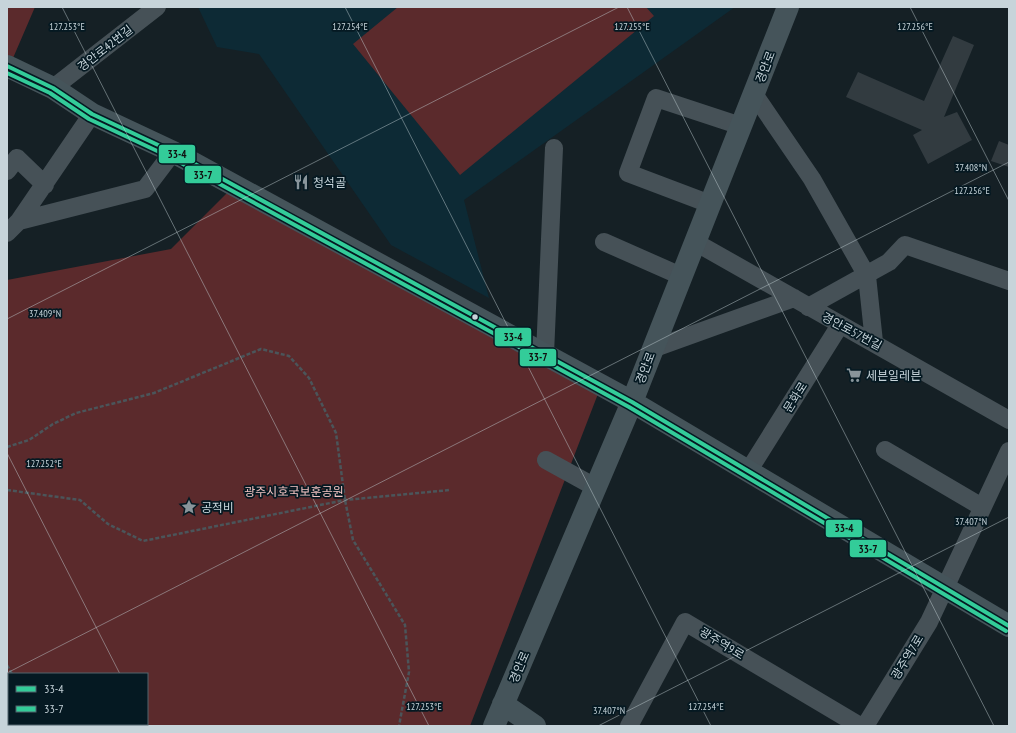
<svg xmlns="http://www.w3.org/2000/svg" width="1016" height="733" font-family="'PT Sans Narrow','Noto Sans KR',sans-serif">
	<style>
		.built { fill: #0d2a35 }
		.green { fill: #5b2a2c; fill-rule: evenodd }
		.building { fill: #323b40 }
		.lines { fill: none; stroke-linecap: round; stroke-linejoin: round }
		.path { stroke: #4b555a; stroke-width: 2.5; stroke-dasharray: 4 2; stroke-linecap: butt }
		.street { stroke: #465157; stroke-width: 18 }
		.secondary { stroke: #45545a; stroke-width: 22 }
		.bus-1-casing { stroke: #051922; stroke-width: 7 }
		.bus-2-casing { stroke: #051922; stroke-width: 7 }
		.bus-1 { stroke: #3c9; stroke-width: 4 }
		.bus-2 { stroke: #3c9; stroke-width: 4 }
		.ticks { fill: none; stroke: #c7d4da; stroke-width: 1; stroke-opacity: 0.45 }
		.bus-dot { fill: #c7d4da; stroke: #051922; stroke-width: 1.5 }
		.labels { text-anchor: middle; dominant-baseline: central; stroke-width: 3.5; stroke-linejoin: round; paint-order: stroke }
		.street-label { font-size: 12px; fill: #c7d4da; stroke: #051922 }
		.poi-label { font-size: 12px; fill: #c7d4da; stroke: #051922; text-anchor: start }
		.park-label { font-size: 12px; fill: #f2c2c1; stroke: #051922 }
		.ticks-label { font-size: 10px; text-anchor: middle; fill: #c7d4da; stroke: #051922; stroke-width: 3.5; stroke-linejoin: round; paint-order: stroke }
		.line-badge { stroke: #051922; stroke-width: 1.5 }
		.pale-badge-label { font-size: 11px; text-anchor: middle; font-weight: bold; fill: #111 }
	</style>
	<rect width="100%" height="100%" fill="#152025"/>
	<path class="built" d="M198 7H735L464 200 489 298 391 245 259 54 217 47Z"/>
	<path class="green" d="M7 7H35L7 72Z
		M398 7H646L654 16 460 175 353 44Z
		M229 191 601 386 470 726H7V280L171 249ZM9 674H147V724H9Z"/>
	<path class="building" d="M953 36 974 45 944 117 957 112 972 140 928 164 913 135 922 130 846 97 858 72 924 101Z
		M999 141 1009 145V167L991 161Z"/>
	<g class="lines">
		<path class="path" d="M7 447 29 440 53 424 76 413 154 393 261 349 289 356 309 378 336 433 345 500 353 540 405 625 409 672 399 726
			M7 490 80 500 108 524 143 541 345 500 450 490
			M7 665 12 674
			M32 724V726"/>
		<path class="street" d="M53 88 157 7
			M754 94 812 179 867 276 874 342
			M7 171 17 158 45 185
			M710 204 628 173 656 98 741 126
			M19 221 145 189 173 152
			M7 233 19 221 92 114
			M604 242 681 276
			M695 242 1009 420
			M808 307 889 262 905 245 1009 281
			M652 349 794 298
			M545 354 554 148
			M885 450 982 507
			M546 460 595 487
			M749 470 840 325
			M629 726 685 622 860 726
			M865 726 929 622 1009 451"/>
		<path class="secondary" d="M7 66 53 88 92 114 173 152 632 402 1009 626
			M503 704 535 726
			M494 726 632 402 788 7"/>
		<g class="bus-1-casing">
			<path id="bus-1" d="M7 66 53 88 92 114 173 152 632 402 1009 626"/>
		</g>
		<g class="bus-2-casing">
			<path id="bus-2" d="M7 73 50 93 89 119 170 157 629 407 1006 631"/>
		</g>
		<use href="#bus-1" class="bus-1"/>
		<use href="#bus-2" class="bus-2"/>
	</g>
	<path class="ticks" d="M62 7 429 726M345 7 711 726M627 7 994 726M910 7 1009 201M7 319 619 7M7 453 120 674M7 673 1009 162M145 724 146 726M598 726 1009 517"/>
	<defs>
		<g id="restaurant-bare" transform="scale(1.2)"><path d="M-5-6h1v4h1v-4h1v4h1v-4h1v5L-1.5 .5V6h-2V.5L-5-1ZM5-6V6H3V1.5H1.5Q1.5-4 5-6Z" fill="#89959b" stroke="#051922" stroke-width="2.5" paint-order="stroke"/></g>
		<g id="supermarket-bare" transform="scale(1.2)"><path d="M-6-5.5h2.5l.6 2H6L4.5 2H-2.5L-4.4-4H-6ZM-1.5 3.2a1.3 1.3 0 1 0 .1 0ZM3 3.2a1.3 1.3 0 1 0 .1 0Z" fill="#89959b" stroke="#051922" stroke-width="2.5" paint-order="stroke"/></g>
		<g id="sight-bare" transform="scale(1.2)"><path d="M0-6L1.8-2.2L6-1.7L2.9 1.2L3.7 5.4L0 3.3L-3.7 5.4L-2.9 1.2L-6-1.7L-1.8-2.2Z" fill="#89959b" stroke="#051922" stroke-width="2.5" paint-order="stroke"/></g>
	</defs>
	<g fill-rule="evenodd">
		<use href="#restaurant-bare" x="301" y="182"/>
		<use href="#supermarket-bare" x="854" y="375"/>
		<use href="#sight-bare" x="189" y="507"/>
	</g>
	<circle class="bus-dot" cx="475" cy="317" r="3.5"/>
	<g class="labels">
		<g class="street-label">
			<text transform="translate(105 48) rotate(-38)">경안로42번길</text>
			<text transform="translate(765 67) rotate(-69)">경안로</text>
			<text transform="translate(852 331) rotate(28)">경안로57번길</text>
			<text transform="translate(645 368) rotate(-69)">경안로</text>
			<text transform="translate(795 397) rotate(-58)">문화로</text>
			<text transform="translate(722 643) rotate(31)">광주역9로</text>
			<text transform="translate(907 657) rotate(-59)">광주역7로</text>
			<text transform="translate(519 667) rotate(-67)">경안로</text>
		</g>
		<g class="poi-label">
			<text x="313" y="182">청석골</text>
			<text x="866" y="375">세븐일레븐</text>
			<text x="201" y="507">공적비</text>
		</g>
		<g class="park-label">
			<text x="294" y="491">광주시호국보훈공원</text>
		</g>
	</g>
	<g class="ticks-label">
		<text x="67" y="30">127.253°E</text>
		<text x="350" y="30">127.254°E</text>
		<text x="632" y="30">127.255°E</text>
		<text x="915" y="30">127.256°E</text>
		<text x="971" y="171">37.408°N</text>
		<text x="972" y="194">127.256°E</text>
		<text x="45" y="317">37.409°N</text>
		<text x="44" y="467">127.252°E</text>
		<text x="971" y="525">37.407°N</text>
		<text x="424" y="710">127.253°E</text>
		<text x="706" y="710">127.254°E</text>
		<text x="609" y="714">37.407°N</text>
	</g>
	<g class="line-badge">
		<rect x="158" y="144" width="38" height="20" rx="4" fill="#3c9"/>
		<rect x="184" y="165" width="38" height="19" rx="4" fill="#3c9"/>
		<rect x="494" y="327" width="38" height="20" rx="4" fill="#3c9"/>
		<rect x="519" y="348" width="38" height="19" rx="4" fill="#3c9"/>
		<rect x="825" y="519" width="38" height="19" rx="4" fill="#3c9"/>
		<rect x="849" y="539" width="38" height="19" rx="4" fill="#3c9"/>
	</g>
	<g class="pale-badge-label">
		<text x="177" y="158">33-4</text>
		<text x="203" y="179">33-7</text>
		<text x="513" y="341">33-4</text>
		<text x="538" y="361">33-7</text>
		<text x="844" y="532">33-4</text>
		<text x="868" y="553">33-7</text>
	</g>
	<rect width="1016" height="733" fill="none" stroke="#c7d4da" stroke-width="16"/>
	<rect x="8" y="673" width="140" height="52" fill="#051922" stroke="#53646c"/>
	<rect x="16" y="686" width="20" height="6" fill="#33cc99" stroke="#53646c"/>
	<text x="44" y="693" font-size="12" fill="#c7d4da">33-4</text>
	<rect x="16" y="706" width="20" height="6" fill="#33cc99" stroke="#53646c"/>
	<text x="44" y="713" font-size="12" fill="#c7d4da">33-7</text>
</svg>
